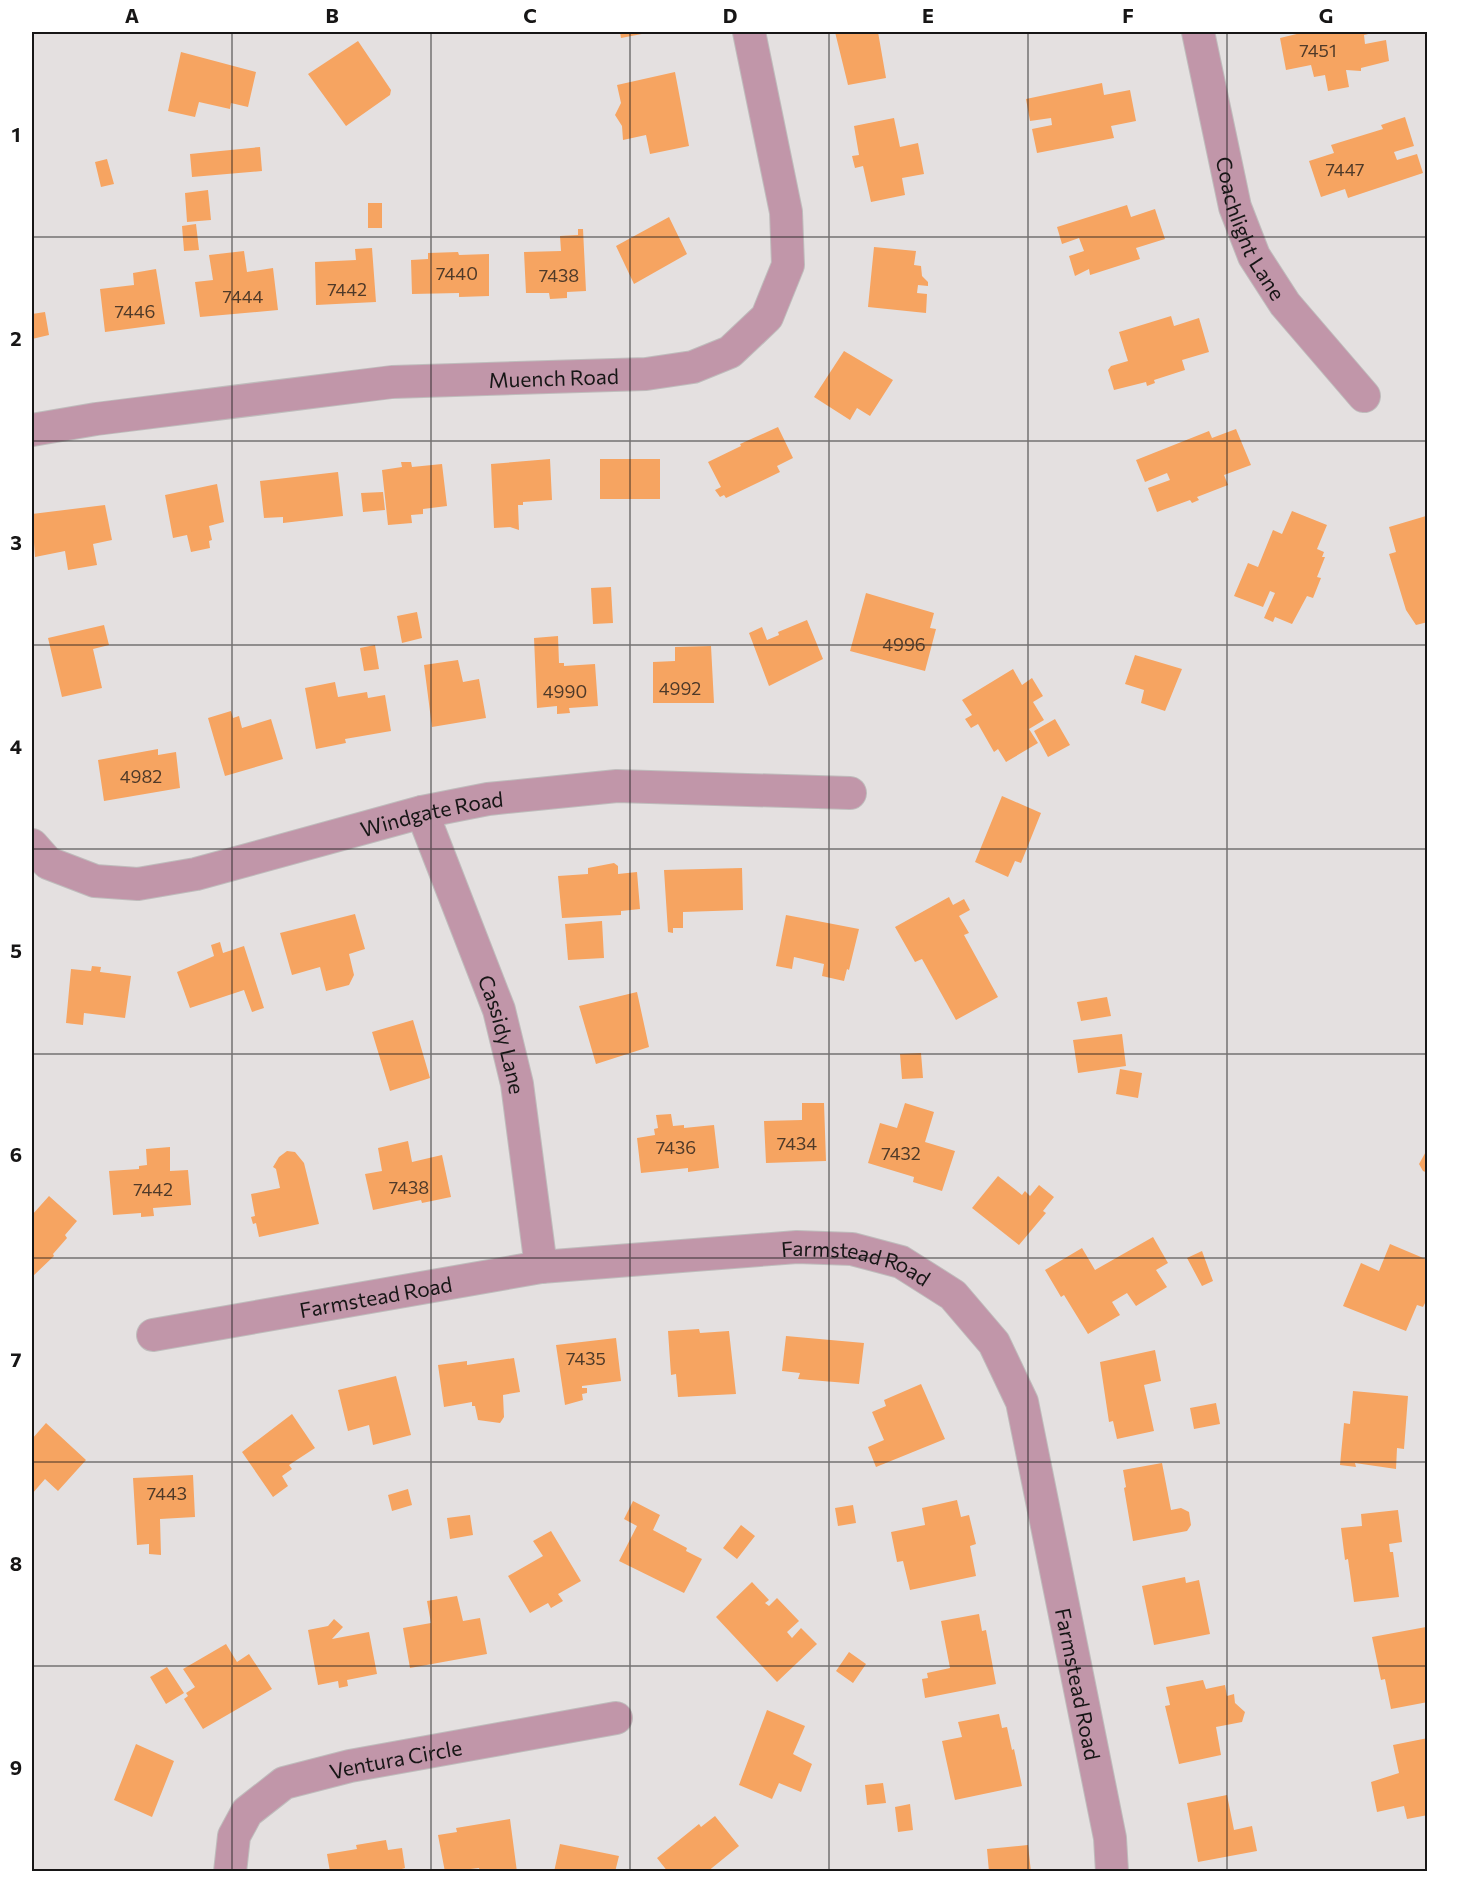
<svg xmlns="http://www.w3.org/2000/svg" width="1459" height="1903" font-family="Commissioner,sans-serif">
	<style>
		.building { fill: #f6a461 }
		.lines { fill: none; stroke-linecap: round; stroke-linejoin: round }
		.minor-casing { stroke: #bfbcbc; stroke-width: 34 }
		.minor { stroke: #c196a9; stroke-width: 32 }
		.grid { fill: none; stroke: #171616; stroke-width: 1.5; stroke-opacity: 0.55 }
		.labels { text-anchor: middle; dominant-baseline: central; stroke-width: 4.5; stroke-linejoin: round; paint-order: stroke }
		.number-label { font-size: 18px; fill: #4f3a29 }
		.street-label { font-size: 21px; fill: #171616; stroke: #fff }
		.neatline { fill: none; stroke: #171616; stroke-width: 2 }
		.grid-label { font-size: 20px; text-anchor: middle; font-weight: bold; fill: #171616 }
	</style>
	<rect width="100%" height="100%" fill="#e4e0e0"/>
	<path class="building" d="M620 32H647V33L621 38Z
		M835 32H878L886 78 848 85Z
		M1305 32H1377L1364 35 1365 44 1386 40 1389 61 1361 68V71L1346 70 1349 87 1328 91 1325 75 1314 77 1311 65 1286 70 1280 38Z
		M358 41 391 90 390 95 346 126 308 74Z
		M181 52 256 72 248 107 231 103 230 109 199 102 195 117 168 111Z
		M675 72 689 146 650 154 646 135 623 140 622 126 615 115 621 103 617 85Z
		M1102 83 1104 95 1130 90 1136 121 1111 126 1114 138 1037 153 1032 129 1052 125 1051 118 1030 121 1026 99Z
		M1405 117 1414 146 1394 152 1397 160 1417 154 1423 173 1348 198 1345 189 1321 197 1309 161 1334 153 1331 145 1383 129 1381 125Z
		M894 118 900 147 918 143 924 174 902 178 905 195 871 202 863 166 855 168 852 156 859 155 854 126Z
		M260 147 262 171 192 177 190 154Z
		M107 159 114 184 101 187 95 162Z
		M208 190 211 220 187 222 185 193Z
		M368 203H382V228H368Z
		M1127 205 1131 217 1155 209 1165 239 1136 248 1140 259 1090 275 1089 269 1075 276 1069 256 1084 251 1079 238 1062 244 1057 227Z
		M669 217 687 254 634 284 616 246Z
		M196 224 199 250 184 251 182 226Z
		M578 229H583L586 291 567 292V298L550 299 549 293H526L524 252 561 251 560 236 578 235Z
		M874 247 916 251 914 265 921 266 922 276 928 282V286L918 285 917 293 927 294 926 313 868 307Z
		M372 248 376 302 316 305 315 262 356 260 355 249Z
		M244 251 247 272 273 268 278 310 200 317 195 282 213 280 209 255Z
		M458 252 459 255 489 254V296L459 297V293L412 294 411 260 428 259V253Z
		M156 269 165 324 105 332 100 289 134 285 133 273Z
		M45 312 49 335 32 339V314Z
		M1171 316 1174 326 1199 318 1209 352 1182 360 1185 370 1154 380 1155 383 1147 386 1146 382 1114 390 1108 370 1111 366 1128 361 1119 332Z
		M844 351 893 380 870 416 857 408 850 420 814 397Z
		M778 427 793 458 777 466 780 472 726 498 724 495 720 497 715 490 721 487 708 462 741 446 740 444Z
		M1236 429 1251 465 1224 475 1228 485 1197 497 1199 500 1192 503 1190 500 1157 512 1148 488 1170 480 1167 473 1145 482 1136 460 1209 431 1212 438Z
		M550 459 552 500 523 502V505H518L519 530 510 527 494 528 491 464Z
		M600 459H660V499H600Z
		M401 462H411L412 467 442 464 447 506 423 509V514L411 515 412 523 388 525 382 470 402 467Z
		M338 472 343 516 283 523V517L264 518 260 481Z
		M217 484 224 522 209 526 212 540 209 541 210 548 191 552 187 535 173 538 165 495Z
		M383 492 385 510 363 512 361 493Z
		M105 505 112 540 93 544 97 565 68 570 65 551 35 557 32 514Z
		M1292 511 1327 525 1317 549 1324 552 1322 557H1325L1317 577 1321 578 1313 598 1307 596 1292 624 1275 617 1273 622 1264 618 1275 593 1270 591 1263 607 1234 596 1248 563 1258 567 1273 530 1282 534Z
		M1426 516 1428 622 1416 625 1406 610 1389 554 1396 552 1389 527Z
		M611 587 613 623 593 624 591 588Z
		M866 593 934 613 930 628 936 629 925 671 850 651Z
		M417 612 422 638 402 643 397 616Z
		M807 620 823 659 769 686 749 633 762 627 767 640 779 635 778 632Z
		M104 625 109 645 93 649 102 688 62 697 48 638Z
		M558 636 559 663H564V666L595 664 598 706 569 708 570 713 557 714V706L537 708 534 638Z
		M375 645 379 669 364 671 360 648Z
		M711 646 714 703H653V662L675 661V647Z
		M1135 655 1182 669 1165 711 1141 703 1144 690 1125 684Z
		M458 660 463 682 479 679 486 718 432 727 424 665Z
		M1013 669 1022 685 1032 678 1043 696 1033 702 1044 720 1029 729 1038 743 1006 762 998 749 994 752 978 724 971 728 965 719 972 715 962 700Z
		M335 682 338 697 367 692 368 698 385 695 391 731 345 739 346 743 316 749 305 688Z
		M231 711 233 718 239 716 242 728 271 719 283 759 225 776 208 718Z
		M1055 719 1070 745 1048 757 1034 731Z
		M158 749V755L176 752 180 788 104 801 98 760Z
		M1002 796 1041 813 1021 863 1015 861 1008 877 975 862Z
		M614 863 618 866V874L637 872 640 909 621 911V915L562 918 558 876 588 874V868Z
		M742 868 743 910 683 912V928H673V933L668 932 664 870Z
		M949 897 953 905 964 899 970 910 959 916 969 933 964 935 998 997 956 1020 922 959 915 962 895 927Z
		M355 914 365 949 349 954 354 975 349 985 326 991 320 967 292 975 280 933Z
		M786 915 859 929 849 970 847 969 844 981 822 976 824 964 794 957 792 969 776 966Z
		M602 921 604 958 568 960 565 924Z
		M220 942 223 953 244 946 264 1008 252 1012 244 990 190 1008 177 972 214 956 211 945Z
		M92 966 101 967 100 972 131 976 125 1018 84 1013 83 1025 66 1023 71 969 91 971Z
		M637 992 649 1047 596 1064 579 1006Z
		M1107 997 1111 1016 1081 1021 1077 1002Z
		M413 1020 430 1078 390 1091 372 1032Z
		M1122 1034 1126 1066 1078 1073 1073 1040Z
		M921 1053 923 1078 902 1079 900 1054Z
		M1120 1069 1142 1073 1138 1098 1116 1094Z
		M802 1103H824L826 1161 766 1163 764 1121 802 1120Z
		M905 1103 934 1112 925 1142 955 1151 942 1191 913 1182 914 1177 868 1163 880 1123 897 1128Z
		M671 1114 673 1126 684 1125V1128L714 1125 719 1168 688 1172V1168L641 1173 637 1138 655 1135 654 1129 658 1128 656 1115Z
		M408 1141 412 1162 442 1155 451 1197 422 1203 421 1200 373 1210 365 1174 382 1171 378 1148Z
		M170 1147V1171L188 1170 191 1205 153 1208 154 1216 141 1217V1213L113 1215 109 1171 139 1169V1166L147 1165 146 1149Z
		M1428 1148V1173L1423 1171 1419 1164Z
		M287 1151 295 1152 304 1163 319 1224 259 1237 256 1223 253 1224 251 1217 255 1216 251 1194 280 1188 276 1169 273 1167 279 1157Z
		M998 1176 1022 1195 1025 1191 1030 1196 1039 1185 1054 1197 1043 1211 1046 1213 1019 1245 972 1208Z
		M49 1196 77 1221 65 1235 67 1238 53 1254 54 1256 32 1277V1215Z
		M1153 1237 1168 1263 1156 1270 1167 1287 1136 1306 1127 1293 1112 1302 1120 1315 1088 1334 1064 1295 1061 1297 1045 1270 1082 1248 1095 1270Z
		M1390 1244 1428 1260V1297L1423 1307 1417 1305 1406 1331 1343 1306 1361 1263 1379 1271Z
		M1202 1251 1213 1281 1202 1286 1187 1258Z
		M699 1329 700 1333 729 1331 736 1394 678 1397 676 1374 671 1375 668 1331Z
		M786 1336 864 1343 859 1384 798 1379 800 1373 782 1371Z
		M616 1338 621 1381 582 1386V1388H587V1393L582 1394 583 1400 565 1405 556 1345Z
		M1155 1350 1161 1381 1144 1385 1154 1431 1117 1439 1113 1421 1109 1422 1100 1362Z
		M514 1358 520 1392 503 1395 504 1417 500 1423 478 1420 475 1406H472V1402L444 1407 438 1365 467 1361V1365Z
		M396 1376 411 1435 373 1445 369 1425 348 1431 338 1390Z
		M921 1384 945 1439 876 1467 868 1447 884 1440 872 1412 886 1406 884 1400Z
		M1353 1391 1408 1396 1404 1449 1397 1448 1396 1469 1355 1463 1356 1467 1340 1465 1344 1423 1350 1424Z
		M1216 1403 1220 1424 1194 1429 1190 1408Z
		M292 1414 315 1448 289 1465 292 1469 282 1476 288 1486 273 1497 242 1452Z
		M46 1423 86 1460 58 1491 45 1479 32 1494V1439Z
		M1162 1463 1171 1510 1181 1508 1189 1512 1191 1525 1187 1531 1133 1541 1124 1488 1126 1487 1123 1470Z
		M193 1475 195 1517 160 1519 161 1555 149 1554V1544L137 1545 133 1478Z
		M408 1489 412 1505 392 1511 388 1495Z
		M957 1500 961 1517 969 1515 976 1544 970 1546 976 1576 910 1590 903 1561 897 1562 891 1532 925 1525 922 1508Z
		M633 1501 660 1515 653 1530 687 1548 686 1551 702 1559 684 1593 619 1561 637 1526 624 1519Z
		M853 1505 856 1523 838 1526 835 1508Z
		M1398 1510 1402 1542 1389 1544 1390 1552H1393L1399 1597 1354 1602 1348 1559 1345 1560 1341 1528 1362 1526 1361 1514Z
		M470 1515 473 1535 450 1539 447 1518Z
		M741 1525 755 1536 737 1559 723 1548Z
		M551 1531 581 1581 558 1594 563 1601 551 1608 548 1603 530 1613 508 1576 543 1556 533 1541Z
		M1185 1577 1186 1583 1199 1580 1210 1634 1154 1645 1142 1586Z
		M752 1582 769 1600 765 1603 769 1606 777 1598 799 1621 787 1632 792 1638 801 1628 817 1644 777 1682 716 1617Z
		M457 1596 463 1621 480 1618 487 1654 410 1668 403 1628 431 1623 427 1601Z
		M979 1614 982 1631 986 1630 996 1684 925 1698 922 1679 928 1678 927 1673 950 1668 941 1621Z
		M334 1619 343 1627 332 1639 369 1632 377 1674 347 1680 348 1686 339 1688 338 1681 318 1685 308 1630 328 1626Z
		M1426 1627 1428 1702 1391 1709 1385 1679 1381 1680 1372 1637Z
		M226 1644 237 1662 249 1654 272 1689 203 1729 184 1699 188 1696 186 1693 195 1687 183 1669Z
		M849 1652 866 1664 853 1683 836 1671Z
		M167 1667 184 1693 166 1704 150 1677Z
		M1203 1680 1206 1689 1225 1685 1227 1696 1234 1694 1235 1703 1245 1712 1242 1722 1216 1727 1221 1755 1179 1764 1165 1706 1170 1705 1166 1687Z
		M767 1710 805 1726 793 1754 812 1764 801 1792 779 1783 772 1799 739 1785Z
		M999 1714 1002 1728 1007 1727 1012 1750 1014 1749 1022 1786 955 1800 942 1741 962 1737 958 1722Z
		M1428 1738V1815L1407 1819 1404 1806 1377 1812 1371 1782 1399 1773 1393 1745Z
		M136 1744 174 1761 152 1817 114 1800Z
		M883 1783 886 1803 867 1805 865 1785Z
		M1227 1795 1234 1830 1252 1826 1257 1851 1198 1862 1187 1803Z
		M910 1804 913 1830 898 1832 895 1807Z
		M715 1816 739 1846 707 1872H668L657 1858 699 1824 701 1827Z
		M510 1819 517 1872H480L479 1868 445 1872 438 1835 457 1832 456 1828Z
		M386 1840 388 1850 402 1848 405 1868 392 1872H330L327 1854 357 1849 356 1845Z
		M560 1844 619 1856 615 1872H554Z
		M1028 1845 1031 1872H989L987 1849Z"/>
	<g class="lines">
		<g class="minor-casing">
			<g id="minor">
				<path id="s1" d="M1198 32 1235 207 1254 256 1285 304 1364 396"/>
				<path id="s2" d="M32 430 96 419 392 382 646 374 693 367 730 352 767 317 788 265 786 212 749 32"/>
				<path id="s3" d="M422 812 499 1010 517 1084 541 1267"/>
				<path id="s4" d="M32 845 48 863 95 881 138 884 196 874 422 812 488 799 617 786 850 793"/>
				<path id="s5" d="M153 1335 541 1267 797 1247 852 1249 901 1262 953 1295 994 1343 1022 1402 1110 1838 1112 1872"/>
				<path id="s6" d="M230 1872 234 1836 247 1812 284 1783 350 1766 616 1718"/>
			</g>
		</g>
		<use href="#minor" class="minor"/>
	</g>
	<path class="grid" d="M232 32V1872M431 32V1872M630 32V1872M829 32V1872M1028 32V1872M1227 32V1872M32 237H1428M32 441H1428M32 645H1428M32 849H1428M32 1054H1428M32 1258H1428M32 1462H1428M32 1666H1428"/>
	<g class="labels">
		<g class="number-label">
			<text x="1318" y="50">7451</text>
			<text x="1345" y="169">7447</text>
			<text x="457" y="273">7440</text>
			<text x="559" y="275">7438</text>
			<text x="347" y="289">7442</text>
			<text x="243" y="296">7444</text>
			<text x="135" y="311">7446</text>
			<text x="904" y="644">4996</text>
			<text x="680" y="688">4992</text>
			<text x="565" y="691">4990</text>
			<text x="141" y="776">4982</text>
			<text x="797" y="1143">7434</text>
			<text x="676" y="1147">7436</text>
			<text x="901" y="1153">7432</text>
			<text x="409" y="1187">7438</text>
			<text x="153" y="1189">7442</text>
			<text x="586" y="1358">7435</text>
			<text x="167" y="1493">7443</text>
		</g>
		<g class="street-label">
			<text stroke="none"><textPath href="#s1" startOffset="204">Coachlight Lane</textPath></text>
			<text stroke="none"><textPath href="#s2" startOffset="525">Muench Road</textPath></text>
			<text stroke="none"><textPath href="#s4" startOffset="420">Windgate Road</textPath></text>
			<text stroke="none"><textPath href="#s3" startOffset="237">Cassidy Lane</textPath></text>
			<text stroke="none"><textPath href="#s5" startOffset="712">Farmstead Road</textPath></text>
			<text stroke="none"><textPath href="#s5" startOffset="226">Farmstead Road</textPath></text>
			<text stroke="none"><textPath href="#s5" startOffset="1234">Farmstead Road</textPath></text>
			<text stroke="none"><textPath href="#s6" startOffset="225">Ventura Circle</textPath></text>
		</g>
	</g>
	<rect width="1459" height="1903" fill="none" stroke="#ffffff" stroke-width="66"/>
	<rect x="33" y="33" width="1393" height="1837" class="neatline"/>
	<g class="grid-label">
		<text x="132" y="23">A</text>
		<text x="332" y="23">B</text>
		<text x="530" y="23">C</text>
		<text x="730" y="23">D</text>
		<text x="928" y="23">E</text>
		<text x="1128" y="23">F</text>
		<text x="1326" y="23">G</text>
		<text x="16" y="142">1</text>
		<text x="16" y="346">2</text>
		<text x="16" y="550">3</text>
		<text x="16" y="754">4</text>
		<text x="16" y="958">5</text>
		<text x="16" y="1162">6</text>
		<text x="16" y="1367">7</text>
		<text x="16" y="1571">8</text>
		<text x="16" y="1775">9</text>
	</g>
</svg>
